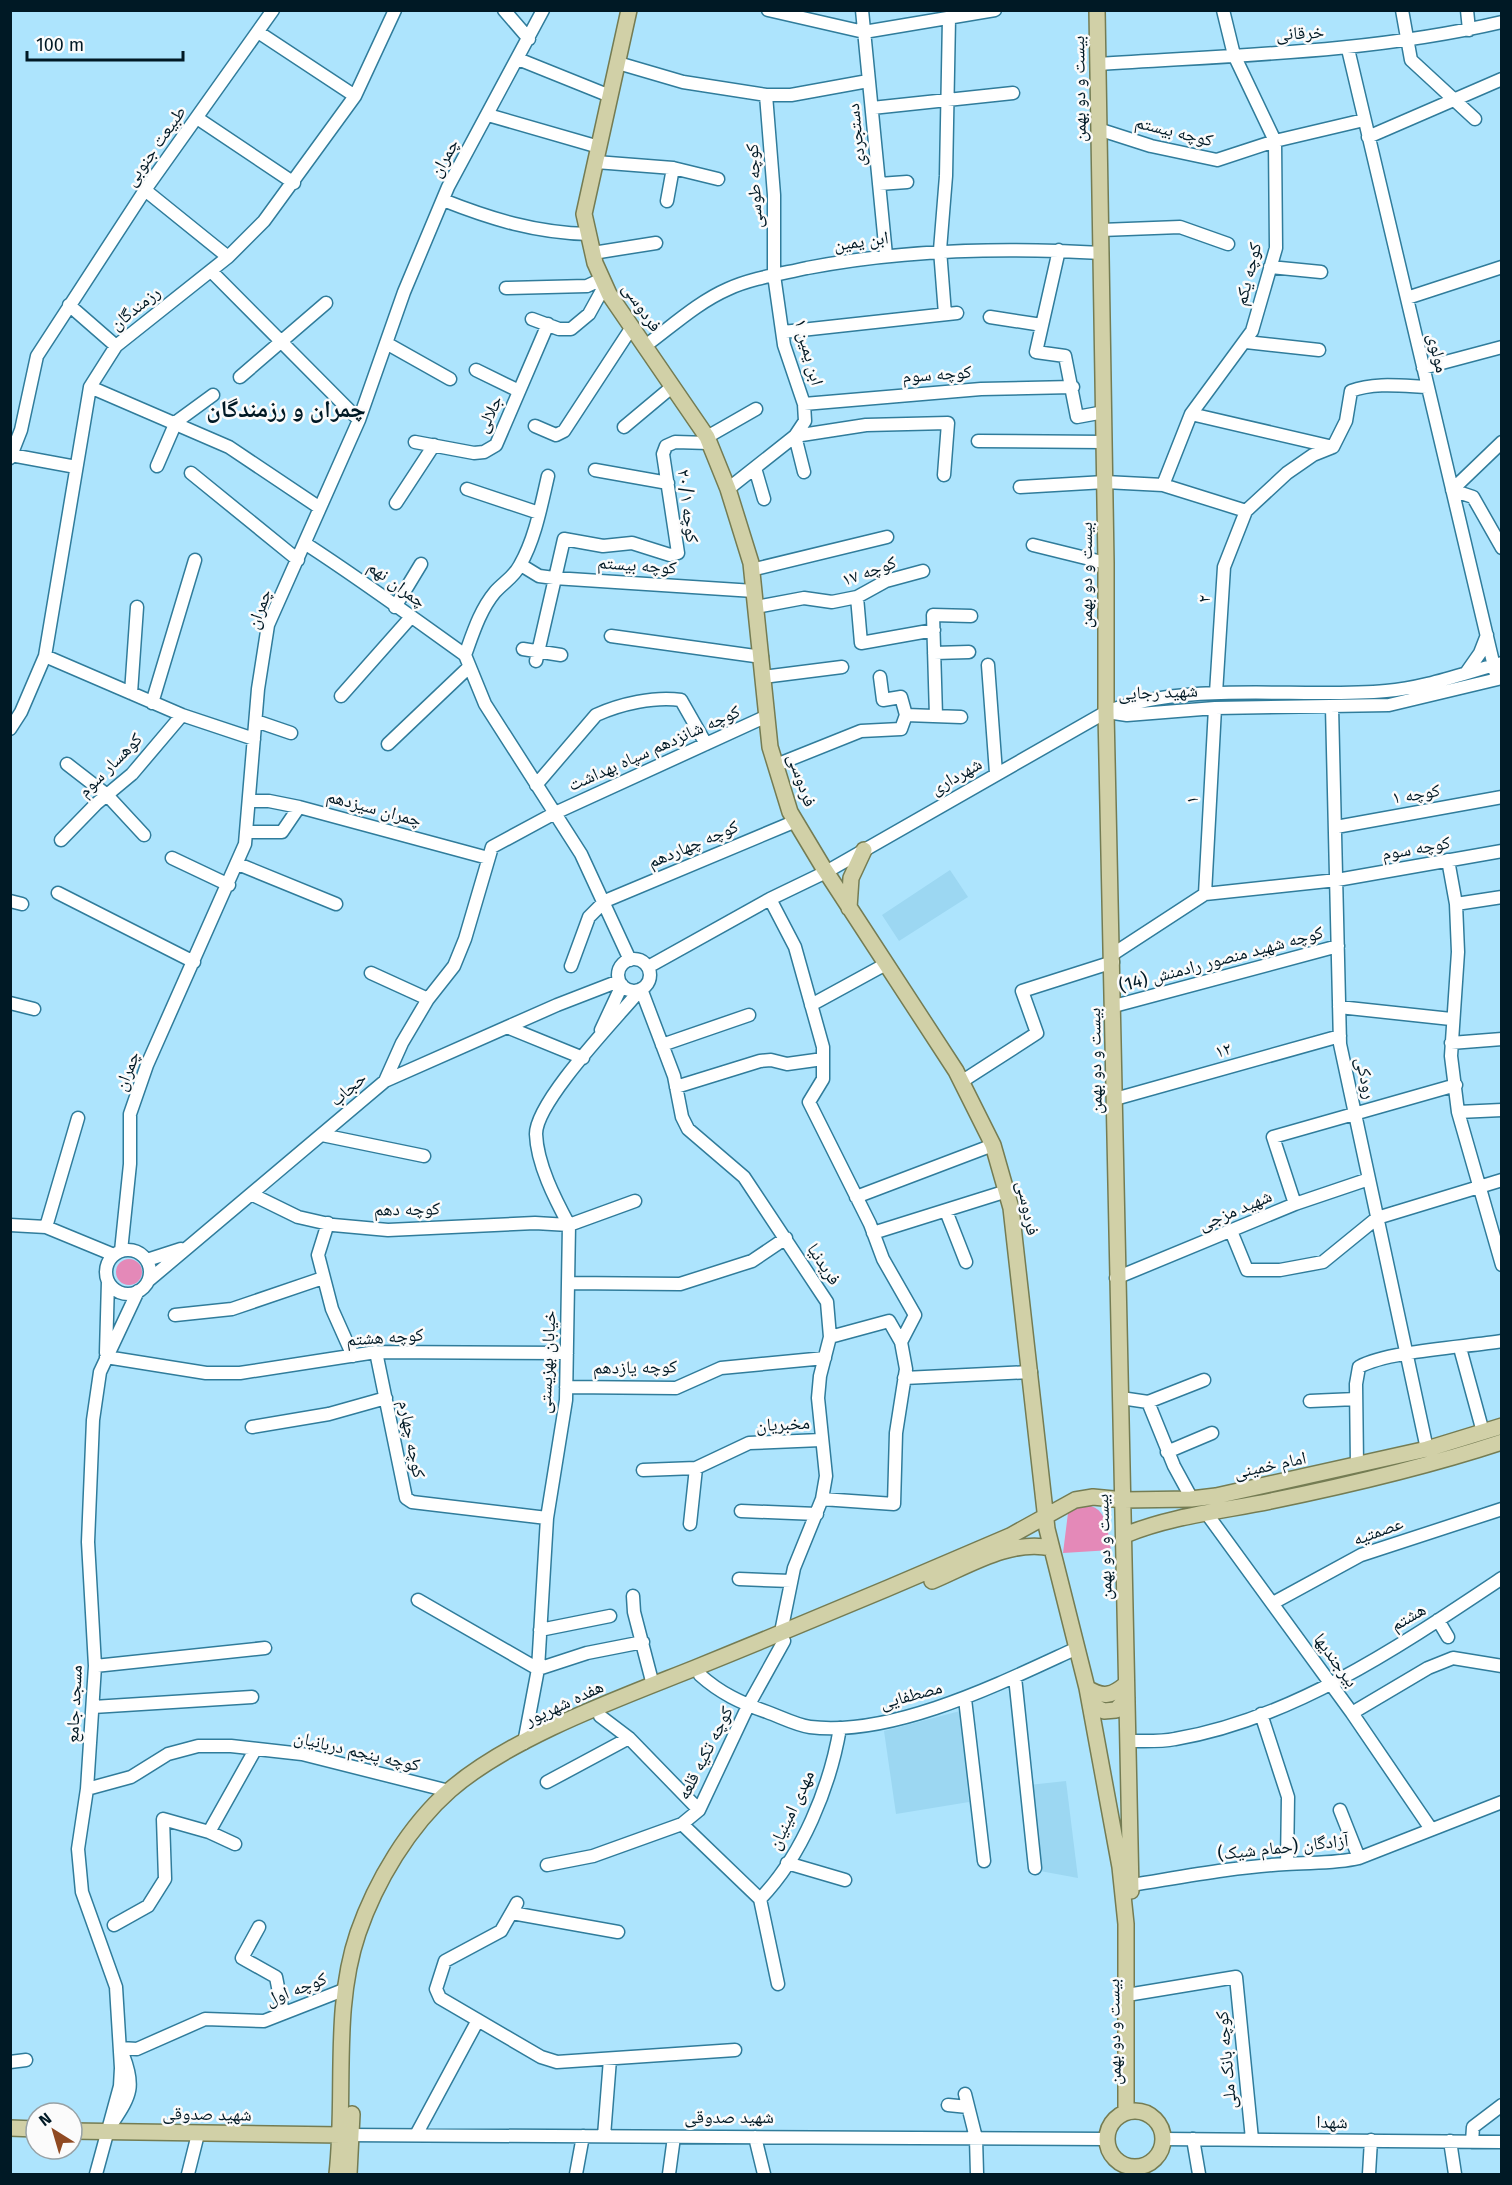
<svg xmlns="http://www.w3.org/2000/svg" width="1512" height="2185" font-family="'Fira Sans','Noto Naskh Arabic',sans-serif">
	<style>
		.built { fill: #9cd7f2 }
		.green { fill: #e489b8 }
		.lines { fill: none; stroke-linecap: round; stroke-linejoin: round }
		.minor-casing { stroke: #307c9b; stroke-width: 15 }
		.major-casing { stroke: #747c53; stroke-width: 18 }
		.minor { stroke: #fff; stroke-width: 12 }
		.major { stroke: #d1d0a7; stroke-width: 15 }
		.labels { text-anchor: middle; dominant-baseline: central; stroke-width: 5; stroke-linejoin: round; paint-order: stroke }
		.street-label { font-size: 18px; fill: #001925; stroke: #fbfbfb }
		.district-label { font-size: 24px; font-weight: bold; fill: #001925; stroke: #fbfbfb }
	</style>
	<rect width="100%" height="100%" fill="#ade4fd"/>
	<path class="built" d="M950 870 968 897 899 941 882 915Z
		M960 1711 969 1802 896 1814 884 1731Z
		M1066 1781 1078 1878 1040 1871 1029 1785Z"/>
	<path class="green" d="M116 1272a13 13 0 1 1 26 0a13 13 0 1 1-26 0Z
		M1084 1505C1108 1506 1107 1530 1111 1550L1063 1553 1068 1513 1071 1509Z"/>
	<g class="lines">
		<g class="minor-casing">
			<path id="minor" d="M504 10 529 39
				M768 10 864 32 995 10
				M862 10 886 255
				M1402 10 1411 60 1475 119
				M1467 10 1469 30
				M258 32 355 96
				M1348 49 1497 679
				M518 59 610 96
				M618 63 683 82 766 95H791L868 81
				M1099 64C1234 55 1369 53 1502 22
				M872 108 1013 93
				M488 115 599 147
				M197 118 294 183
				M1098 129 1151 146 1217 160 1275 141 1364 120
				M1368 137 1502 79
				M596 162 673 168 718 179
				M879 184 907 182
				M145 190 228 257
				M443 200C491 219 536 233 589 234
				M667 201 673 168
				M1101 230 1180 227 1228 244
				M1059 250 1036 352 1065 356 1077 417 1104 412
				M593 253 656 243
				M1270 267 1321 272
				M211 271 359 420
				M506 288 587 286 602 279
				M1407 298 1502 267
				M69 305 116 346
				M945 314 940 250 946 176 949 18
				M990 317 1042 325
				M532 319 559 329H571L589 314 605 285
				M783 332 957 313
				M1246 342 1319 350
				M386 343 450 379
				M645 346C671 327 698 302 728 289 752 278 781 274 807 268 905 249 1002 247 1102 253
				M1423 368 1502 347
				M476 370 519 391
				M240 377 326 303
				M90 387 229 447 320 508
				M804 404 981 389 1073 387
				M1191 414 1333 447
				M535 426 556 435 564 431 632 327
				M624 427 673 386
				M795 436 866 425 948 423 944 475
				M795 436 804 472
				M707 437 756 409
				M978 441 1104 442
				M415 442 474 453 484 452 496 445 548 324
				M1502 442 1452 490 1473 497 1502 548
				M11 455 76 467
				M10 458 21 430 37 356 145 190 273 10
				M157 466 176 422 213 395
				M755 468 764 499
				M595 470 668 483
				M191 473 298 560
				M548 476C541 506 535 539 520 565 514 577 504 582 495 592 480 610 473 633 465 655L485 704 581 854 630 960
				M1163 485 1191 414 1252 331 1276 248 1275 141 1234 55 1223 10
				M1020 487 1105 482 1163 485 1246 511
				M467 489 539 513
				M728 489 795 436 805 421 804 404 784 345 774 275V195L766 95
				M396 503 434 445
				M306 544C360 579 412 617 465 655
				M1033 545 1106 563
				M521 565 539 576 554 578 754 591
				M751 570 887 537
				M857 597 861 643 934 630
				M395 607 421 564
				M756 607 804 598 832 602 857 597 886 581 923 571
				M611 636 762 657
				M523 649 561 655
				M934 653 969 652
				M45 656 182 715 254 739
				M536 661 564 539 603 546 632 543 670 555 678 553 663 454 666 446 675 442 709 443
				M988 665 996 773
				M1466 673 1480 653 1487 635
				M763 677 842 667
				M131 693 137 607
				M1216 693 1224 567 1246 511 1287 473 1313 455 1333 447 1346 421 1351 391C1374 382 1403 386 1427 387
				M341 696 411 617
				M152 703 195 560
				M1332 707 1340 1044 1427 1449
				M1107 712 1127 715 1215 708 1389 705 1502 678
				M906 715 961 717
				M936 716 933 615 971 616
				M256 721 291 733
				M10 729 21 712 45 656 90 387 116 346 228 257 264 221 355 96 395 10
				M388 744 469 667
				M67 764 107 795 144 835
				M776 765 861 731 901 729 906 715 901 697 883 700 880 677
				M536 785 596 715C620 704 655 696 681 700L706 744
				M250 801H269L299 807 488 858
				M1336 827 1502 797
				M247 832H282L299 807
				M61 840 96 804 132 774 182 715
				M172 858 229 885
				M1448 860 1456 904 1458 952 1451 1056 1458 1112 1502 1265
				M238 864 336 904
				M58 893 194 962
				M1205 894 1215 708
				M770 899 795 947 823 1047V1079L809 1102 870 1224 883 1259 915 1315 901 1342 906 1369 896 1433 894 1504 822 1499
				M10 901 22 904
				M1456 904 1502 897
				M1113 954 1205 894 1337 880 1502 851
				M618 975a16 16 0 1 1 32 0a16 16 0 1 1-32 0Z
				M571 966 589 917 605 901 796 821
				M648 967 770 899 826 872 1106 712C1188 680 1299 699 1386 691 1425 688 1464 673 1502 663
				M371 973 428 999
				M10 1003 34 1009
				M811 1005 886 964
				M1114 1006 1338 946
				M1339 1007 1451 1019
				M507 1027 583 1058
				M601 1030 622 985
				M1451 1043 1502 1039
				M662 1045 749 1015
				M385 1081 402 1043 428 999 454 966 465 939 492 847 555 813 767 716
				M961 1082 1037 1033 1022 991 1113 962
				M676 1087 760 1061 771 1060 787 1064 823 1059
				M1115 1099 1340 1036
				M1458 1112 1502 1110
				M322 1135 424 1156
				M253 1195 298 1217 333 1225 388 1230 535 1223 569 1225 635 1201
				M856 1197 993 1145
				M1295 1204 1273 1137 1456 1085
				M946 1211 966 1262
				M328 1223 318 1255 332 1309 353 1356
				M10 1225 46 1227 114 1255
				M46 1227 78 1118
				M1231 1231 1247 1270H1280L1323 1262 1377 1218 1502 1180
				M873 1233 1007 1191
				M106 1272a22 22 0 1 1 44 0a22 22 0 1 1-44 0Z
				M121 1251 130 1164V1114L147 1065 245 844 258 689 268 625 359 420 404 292 448 187 543 10
				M147 1260 181 1249
				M1116 1278 1295 1204 1369 1179
				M148 1281 385 1081 557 1005 619 981
				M568 1283 680 1284 752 1261 786 1238
				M175 1315 232 1309 323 1278
				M830 1337 889 1321 901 1342
				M1460 1348 1483 1432
				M376 1352 406 1498 412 1502 547 1518
				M106 1353 108 1281
				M106 1357 206 1373H240L376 1352 567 1353
				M904 1378 1031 1372
				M566 1387 676 1388 721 1368 825 1358
				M1121 1398 1148 1402 1174 1466 1192 1499
				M1310 1401 1356 1399
				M1148 1402 1204 1380
				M252 1427 329 1414 386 1398
				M1167 1452 1212 1433
				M1357 1465 1356 1384 1359 1367C1387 1351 1466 1347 1502 1341
				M643 1470 696 1468 749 1443 821 1440
				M741 1511 817 1514
				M1207 1514 1352 1713 1431 1829
				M690 1524 696 1468
				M739 1579 791 1581
				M633 1596 634 1612 653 1685
				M418 1600 538 1669 587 1653 643 1642
				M1273 1603 1361 1555 1502 1509
				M1438 1620 1448 1637
				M540 1630 610 1616
				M95 1666 265 1648
				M700 1675C720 1693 741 1703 767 1712 781 1717 796 1725 810 1727 893 1737 1001 1683 1075 1649
				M1015 1677 1035 1868
				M965 1699 984 1861
				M93 1707 252 1697
				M1352 1713 1428 1668 1453 1658 1502 1666
				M1261 1714 1288 1797 1287 1864
				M600 1716 629 1738 699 1810
				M1129 1741C1144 1741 1160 1742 1175 1739 1294 1719 1403 1644 1502 1578
				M524 1743 538 1669 547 1518 566 1400 569 1225C555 1199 537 1164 536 1134 536 1101 618 1017 641 989L674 1076 682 1117 688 1129 744 1177 827 1302 830 1337 820 1376 818 1398 826 1476 822 1499 794 1568 781 1632
				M547 1782 629 1738
				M87 1789 131 1777 168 1754 198 1746H231L302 1754 449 1791
				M1340 1810 1359 1858
				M682 1824 760 1899 778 1984
				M209 1832 255 1750
				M787 1863 845 1880
				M547 1865 593 1856 682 1824 699 1810 748 1706 784 1641
				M1131 1885C1182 1877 1234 1867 1286 1864 1311 1862 1334 1864 1359 1858L1502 1802
				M760 1899C802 1856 830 1787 840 1728
				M517 1903 501 1931 445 1961 436 1989 440 1998 541 2057 557 2062 735 2050
				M512 1913 618 1932
				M114 1925 148 1906 165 1879 163 1819 209 1832 235 1844
				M259 1927 242 1958 276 1977 283 2013
				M1133 1994 1236 1977 1252 2139
				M120 2048 137 2049 205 2019 264 2021 346 1989
				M10 2062 26 2060
				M965 2094 976 2138 977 2174
				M948 2105 968 2107
				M113 2122C131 2095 135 2086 123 2055
				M343 2135 1106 2139
				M416 2135 478 2020
				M604 2136 610 2059
				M755 2137 764 2174
				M1163 2139 1502 2142
				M1193 2139 1199 2174
				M1450 2141 1455 2174
				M1472 2142 1473 2127 1502 2105
				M96 2174 120 2086 121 2068 116 1987 82 1892 78 1849 87 1789 95 1666 88 1542 93 1420 100 1372 138 1291
				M188 2174 198 2134
				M576 2174 583 2136
				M669 2174 674 2137
				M1369 2174 1371 2140"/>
		</g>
		<g class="major-casing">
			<path id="major" d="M629 10 584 214 595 263 609 294 707 437 728 489 751 563 770 747 790 812 823 867 956 1071 993 1145 1011 1208 1047 1529 1087 1688 1120 1867 1126 1924V2111
				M1097 10 1106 563V712L1131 1891
				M849 908 851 878 864 850
				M1125 1535C1171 1516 1222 1511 1271 1501 1349 1485 1426 1467 1502 1442
				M932 1581C968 1566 1010 1539 1051 1548
				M1087 1688C1103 1698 1112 1696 1126 1684
				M1091 1705 1104 1711 1116 1710 1127 1698
				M1107 2139a28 28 0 1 1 56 0a28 28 0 1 1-56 0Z
				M10 2128 36 2129
				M72 2131 341 2135
				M337 2174C346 2095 332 2009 358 1933 376 1881 409 1826 450 1790 511 1737 620 1698 695 1668 801 1625 906 1581 1010 1536L1075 1500 1093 1497 1124 1500 1191 1499 1216 1496 1427 1449 1502 1426
				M349 2174 352 2114"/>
		</g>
		<use href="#minor" class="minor"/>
		<use href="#major" class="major"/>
	</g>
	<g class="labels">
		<g class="street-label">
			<text transform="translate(1300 33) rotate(-3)">خرقانی</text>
			<text transform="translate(1079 89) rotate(-91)">بیست و دو بهمن</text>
			<text transform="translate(1174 131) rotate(14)">کوچه بیستم</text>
			<text transform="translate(856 135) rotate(-96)">دستجردی</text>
			<text transform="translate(155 146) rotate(-55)">طبیعت جنوبی</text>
			<text transform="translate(444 158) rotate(-61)">چمران</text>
			<text transform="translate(754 186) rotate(-93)">کوچه طوسی</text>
			<text transform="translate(861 241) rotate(-8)">ابن یمین</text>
			<text transform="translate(1248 274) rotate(-76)">کوچه یکم</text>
			<text transform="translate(642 307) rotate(56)">فردوسی</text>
			<text transform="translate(135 308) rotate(-39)">رزمندگان</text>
			<text transform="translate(809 352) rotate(75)">ابن یمین ۱</text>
			<text transform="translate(1438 353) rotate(77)">مولوی</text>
			<text transform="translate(937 374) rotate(-4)">کوچه سوم</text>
			<text transform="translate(489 414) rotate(-64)">جلالی</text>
			<text transform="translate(688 506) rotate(83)">کوچه ۲۰/۱</text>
			<text transform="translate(637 565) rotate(4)">کوچه بیستم</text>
			<text transform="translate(869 571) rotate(-20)">۱۷ کوچه</text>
			<text transform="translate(1086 575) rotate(-90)">بیست و دو بهمن</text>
			<text transform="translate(397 584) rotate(36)">چمران نهم</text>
			<text transform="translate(1204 599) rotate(-87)">۲</text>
			<text transform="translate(259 609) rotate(-70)">چمران</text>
			<text transform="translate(1158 692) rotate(-2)">شهید رجایی</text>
			<text transform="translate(654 748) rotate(-24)">کوچه شانزدهم سپاه بهداشت</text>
			<text transform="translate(110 765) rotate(-45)">کوهسار سوم</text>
			<text transform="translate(956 776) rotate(-30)">شهرداری</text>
			<text transform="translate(802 780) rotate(71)">فردوسی</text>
			<text transform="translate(1416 794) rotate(-10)">۱ کوچه</text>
			<text transform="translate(1192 800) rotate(-87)">۱</text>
			<text transform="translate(374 808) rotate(15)">چمران سیزدهم</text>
			<text transform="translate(693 844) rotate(-23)">کوچه چهاردهم</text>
			<text transform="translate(1416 848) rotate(-10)">کوچه سوم</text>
			<text transform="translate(1221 959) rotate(-15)">کوچه شهید منصور رادمنش (14)</text>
			<text transform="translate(1223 1050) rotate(-16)">۱۲</text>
			<text transform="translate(1095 1061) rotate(-91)">بیست و دو بهمن</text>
			<text transform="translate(127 1071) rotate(-69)">چمران</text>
			<text transform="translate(1366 1078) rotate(78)">رودکی</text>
			<text transform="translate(348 1089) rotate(-41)">حجاب</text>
			<text transform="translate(1028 1208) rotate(79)">فردوسی</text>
			<text transform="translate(407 1209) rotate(-1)">کوچه دهم</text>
			<text transform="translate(1235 1210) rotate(-23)">شهید مزجی</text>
			<text transform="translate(824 1264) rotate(57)">فریدنیا</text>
			<text transform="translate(385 1337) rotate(-4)">کوچه هشتم</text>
			<text transform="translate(547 1362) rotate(-87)">خیابان بهزیستی</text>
			<text transform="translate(635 1367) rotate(-1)">کوچه یازدهم</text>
			<text transform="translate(783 1424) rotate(-3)">مخبریان</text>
			<text transform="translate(412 1439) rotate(79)">کوچه چهارم</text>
			<text transform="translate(1270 1465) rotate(-12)">امام خمینی</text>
			<text transform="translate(1378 1531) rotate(-20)">عصمتیه</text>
			<text transform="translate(1104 1547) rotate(-92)">بیست و دو بهمن</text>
			<text transform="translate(1408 1617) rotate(-30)">هشتم</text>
			<text transform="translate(1336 1660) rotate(54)">بیرجندیها</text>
			<text transform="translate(911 1695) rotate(-15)">مصطفایی</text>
			<text transform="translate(564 1703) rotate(-25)">هفده شهریور</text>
			<text transform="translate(74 1704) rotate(-87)">مسجد جامع</text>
			<text transform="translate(357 1751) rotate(13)">کوچه پنجم دربانیان</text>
			<text transform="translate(705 1753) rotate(-63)">کوچه تکیه قلعه</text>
			<text transform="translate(791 1810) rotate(-65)">مهدی امینیان</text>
			<text transform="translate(1283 1847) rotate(-6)">آزادگان (حمام شیک)</text>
			<text transform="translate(296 1989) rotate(-21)">کوچه اول</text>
			<text transform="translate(1114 2032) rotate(-91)">بیست و دو بهمن</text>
			<text transform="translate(1226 2060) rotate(-95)">کوچه بانک ملی</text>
			<text transform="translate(207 2114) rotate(1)">شهید صدوقی</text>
			<text x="729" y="2117">شهید صدوقی</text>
			<text transform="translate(1332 2122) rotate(1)">شهدا</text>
		</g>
		<g class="district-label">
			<text x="286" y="409">چمران و رزمندگان</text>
		</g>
	</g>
	<rect width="1512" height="2185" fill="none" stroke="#001925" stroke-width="24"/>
	<g transform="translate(54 2131) rotate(323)"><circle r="28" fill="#fbfbfb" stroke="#97a1a5" stroke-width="1.5"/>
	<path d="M0-4.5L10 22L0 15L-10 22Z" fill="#904a22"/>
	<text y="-9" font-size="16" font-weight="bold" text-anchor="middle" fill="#001925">N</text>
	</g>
	<path d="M27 51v9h156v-9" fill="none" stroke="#001925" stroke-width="3"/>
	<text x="36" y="51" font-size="18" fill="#001925" stroke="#fbfbfb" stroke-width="4.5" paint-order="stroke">100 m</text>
</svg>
